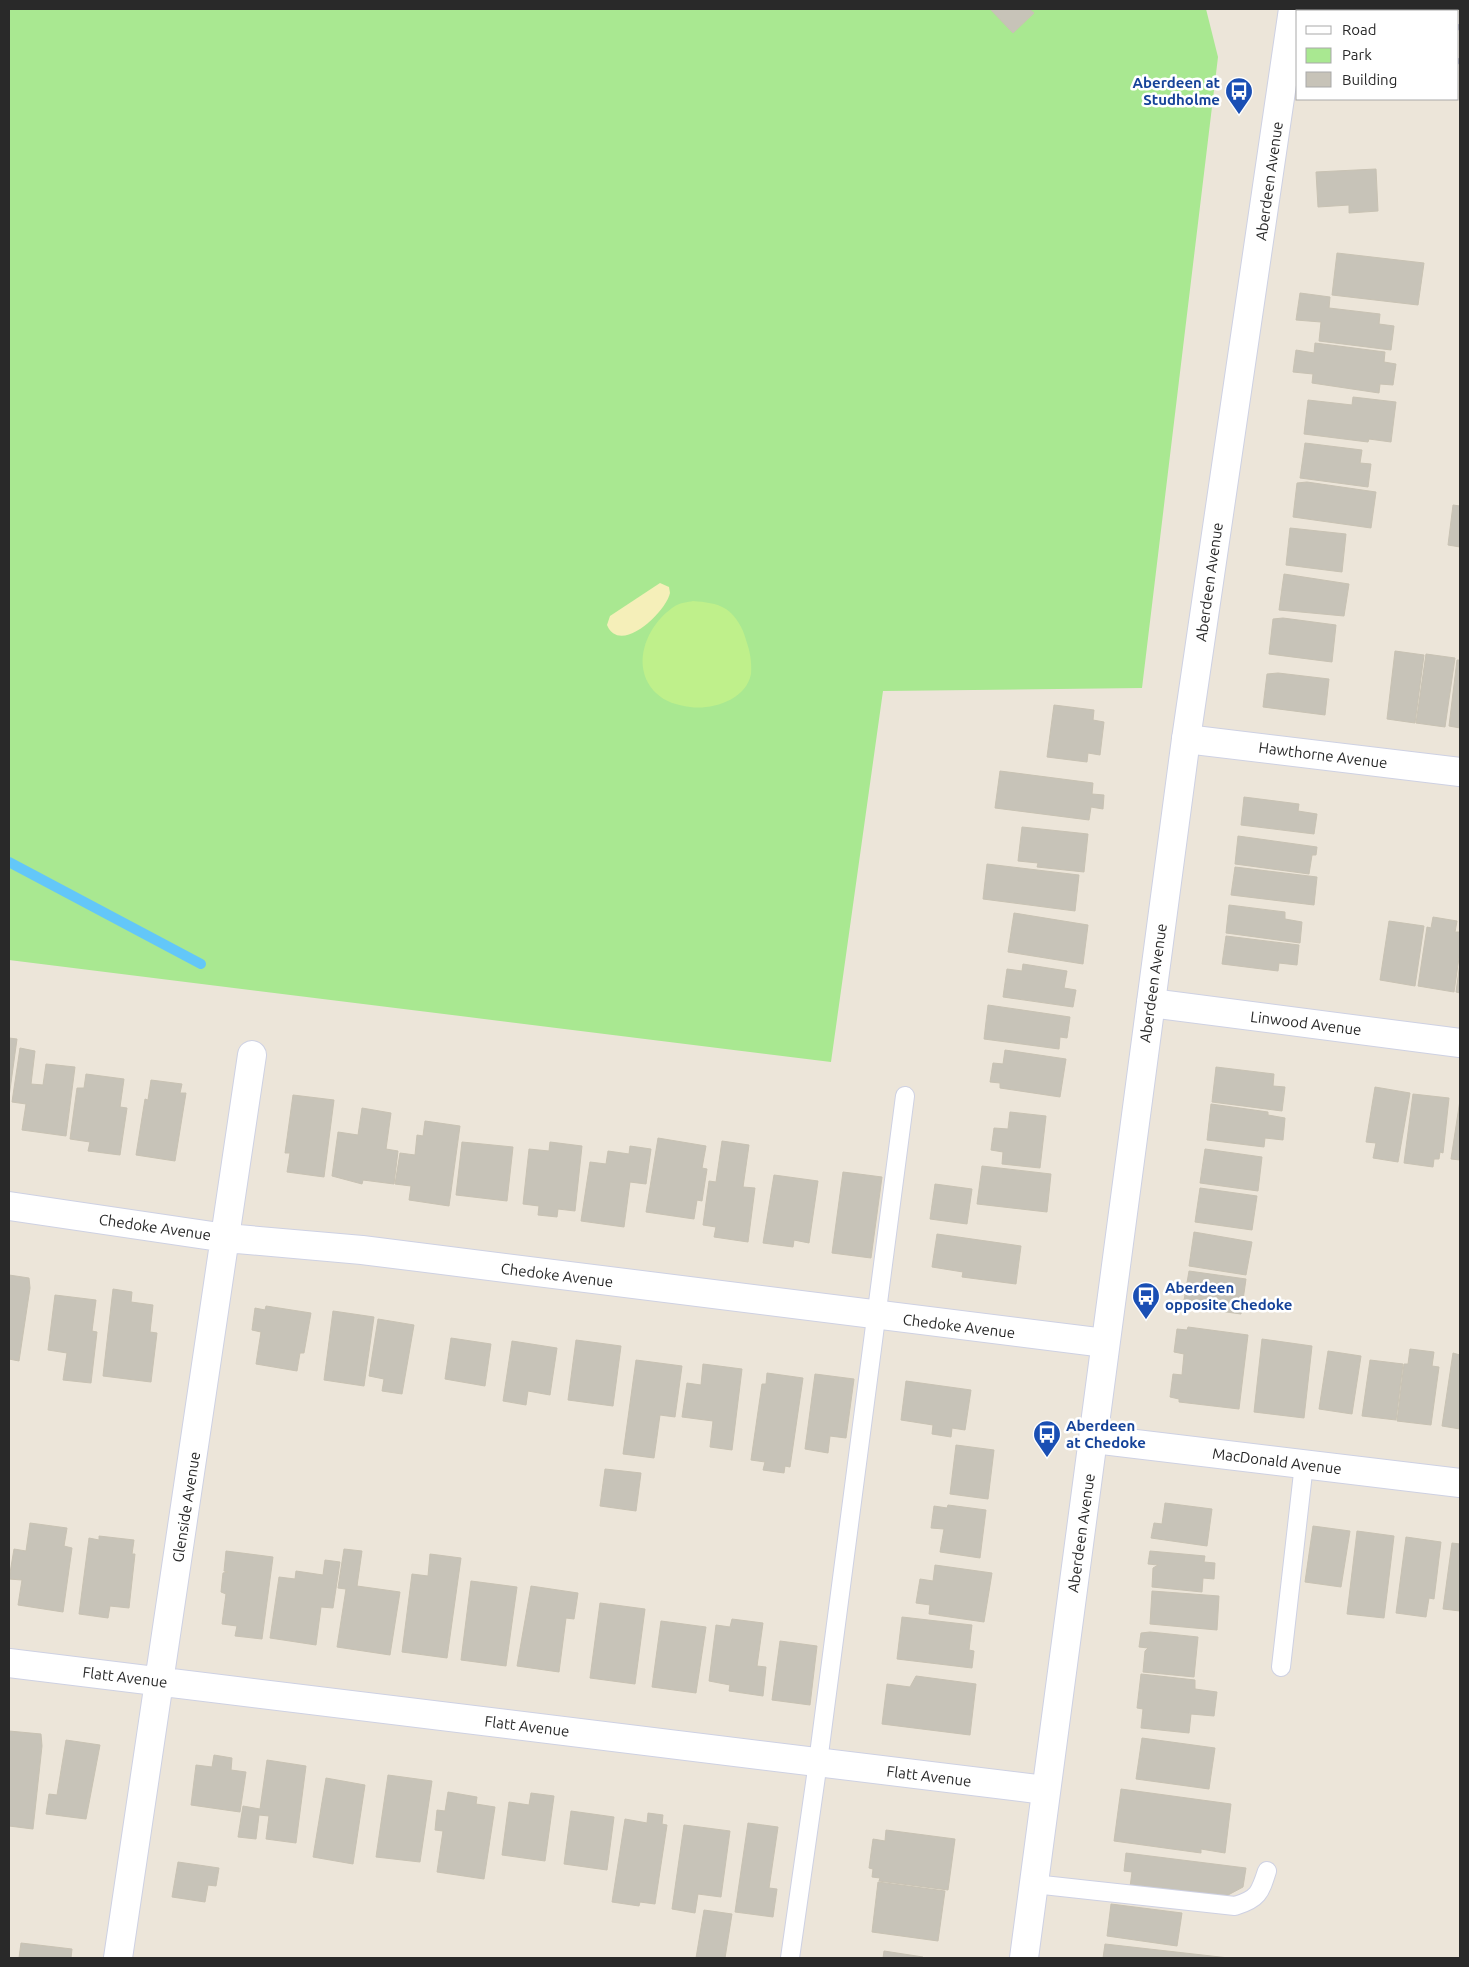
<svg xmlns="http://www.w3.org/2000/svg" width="1469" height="1967" font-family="Ubuntu,sans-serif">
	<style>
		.green { fill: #a9e891 }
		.sand { fill: #f5efb9 }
		.pitch { fill: #bff08b }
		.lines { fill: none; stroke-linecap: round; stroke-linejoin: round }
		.stream { stroke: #63c7f8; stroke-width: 10 }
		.building { fill: #c7c3b8; stroke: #c8c2b3 }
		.service-casing { stroke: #ced1e3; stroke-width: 20 }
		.minor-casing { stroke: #ced1e3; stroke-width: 30 }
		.secondary-casing { stroke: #ced1e3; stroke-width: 30 }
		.service { stroke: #fff; stroke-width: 18 }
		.minor { stroke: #fff; stroke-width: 28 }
		.secondary { stroke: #fff; stroke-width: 28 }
		.rail { stroke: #9c9eb5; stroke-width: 4 }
		.labels { text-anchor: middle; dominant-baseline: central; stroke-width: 5; stroke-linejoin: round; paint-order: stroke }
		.transit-label { font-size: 15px; font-weight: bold; fill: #164399; stroke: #fff; text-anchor: start }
		.street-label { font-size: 15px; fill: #292929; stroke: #fff }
	</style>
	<rect width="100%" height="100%" fill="#ece5d9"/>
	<path class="green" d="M9 9H1206L1218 57 1142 688 883 691 831 1062 9 960Z"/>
	<path class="sand" d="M660 583 669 587 670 593C666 612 620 656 607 625L610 616Z"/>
	<path class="pitch" d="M693 601C705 602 716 603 726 609 736 616 743 628 746 640 750 651 752 662 751 674 746 700 712 710 690 707 677 705 665 702 656 693 629 666 647 624 675 606 680 603 688 602 693 601Z"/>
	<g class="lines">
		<path class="stream" d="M9 862 201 964"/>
	</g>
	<path class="building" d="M990 9H1029L1034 13 1013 33Z
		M1376 169 1378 211 1349 213V205L1318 207 1316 172Z
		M1337 253 1424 263 1418 305 1332 295Z
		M1300 293 1330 297 1329 308 1380 314 1379 324 1394 326 1391 350 1319 341 1321 322 1296 320Z
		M1315 343 1385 352 1384 362 1396 364 1393 385 1380 384 1379 393 1312 383 1313 374 1293 372 1296 350 1314 353Z
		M1353 397 1396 402 1391 442 1369 439 1368 442 1304 434 1308 400 1352 405Z
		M1305 443 1362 450 1360 463 1371 464 1368 487 1300 478Z
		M1307 482 1376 492 1371 528 1293 517 1297 483Z
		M1453 505 1460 506V547L1448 545Z
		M1290 528 1346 534 1342 572 1286 565Z
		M1284 574 1349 584 1344 616 1279 610Z
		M1283 618 1336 625 1332 662 1269 654 1273 619Z
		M1395 651 1424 655 1415 723 1387 719Z
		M1426 654 1455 658 1445 727 1416 723Z
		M1457 660H1460V728L1449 726Z
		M1278 673 1329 679 1325 715 1263 707 1267 674Z
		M1054 705 1094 710 1093 720 1104 722 1100 755 1088 753 1087 762 1047 757Z
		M1000 771 1093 783 1092 794 1104 795 1103 809 1091 807 1089 820 995 808Z
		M1244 797 1299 804 1298 811 1317 814 1314 834 1241 825Z
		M1022 827 1088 834 1084 872 1037 867 1038 863 1018 861Z
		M1238 836 1317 847 1316 855H1312L1309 874 1235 864Z
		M987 864 1079 875 1075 911 983 899Z
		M1235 867 1317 877 1314 905 1231 895Z
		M1229 905 1285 912V919L1302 922 1300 943 1226 933Z
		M1014 913 1088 925 1083 964 1008 952Z
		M1433 917 1457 921 1455 932H1460V951L1454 992 1418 986 1427 927 1431 928Z
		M1389 921 1424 926 1415 986 1380 980Z
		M1226 936 1299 945 1297 965 1279 963 1278 971 1222 964Z
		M1460 963V993L1456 992Z
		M1023 964 1067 971 1064 988 1076 990 1073 1007 1003 997 1007 969 1022 971Z
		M988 1005 1070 1017 1067 1038 1060 1037 1059 1049 984 1039Z
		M9 1038 17 1039 9 1097Z
		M20 1048 35 1051 31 1084 43 1085 46 1064 75 1067 66 1136 22 1130 26 1104 12 1102Z
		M1005 1050 1066 1059 1060 1097 1000 1088V1083L990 1082 993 1063 1003 1064Z
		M1216 1067 1274 1074 1273 1086 1285 1087 1282 1111 1212 1102Z
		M86 1074 124 1079 120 1107 127 1108 120 1155 88 1151 90 1142 70 1139 77 1088H84Z
		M151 1080 182 1084 180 1093H186L175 1161 136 1155 145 1099 148 1100Z
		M1375 1087 1410 1093 1398 1162 1373 1158 1376 1143 1366 1142Z
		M1413 1094 1449 1098 1443 1153 1440 1152 1439 1159H1434L1433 1167 1404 1163Z
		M293 1095 334 1100 324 1177 287 1172 290 1153H285Z
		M1460 1100V1160L1451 1159Z
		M1211 1104 1268 1112V1115L1285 1118 1283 1140 1265 1138 1264 1147 1207 1140Z
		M362 1108 391 1113 386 1149 398 1151 394 1184 363 1180 362 1184 332 1176 338 1132 358 1135Z
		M1010 1112 1046 1116 1040 1168 1002 1164 1003 1152 991 1150 994 1128 1008 1129Z
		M425 1121 460 1126 449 1206 409 1200 411 1186 395 1184 400 1153 415 1155 417 1135 423 1136Z
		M658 1138 706 1146 702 1168 707 1169 702 1201 697 1200 694 1219 646 1212Z
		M722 1141 749 1145 743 1187 755 1188 748 1242 714 1237 716 1227 703 1225 709 1181 716 1182Z
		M462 1142 513 1147 507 1201 456 1195Z
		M550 1142 582 1146 575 1211 558 1209 557 1217 538 1215 539 1206 523 1204 529 1149 549 1151Z
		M630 1146 651 1149 646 1184 630 1182 624 1227 581 1221 590 1162 606 1164 608 1151 629 1154Z
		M1205 1149 1262 1157 1258 1191 1200 1183Z
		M982 1166 1051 1174 1047 1212 977 1204Z
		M843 1172 882 1177 871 1258 832 1253Z
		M774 1175 818 1181 809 1243 794 1240 793 1247 763 1243Z
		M935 1184 972 1189 967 1224 930 1219Z
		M1200 1188 1257 1196 1252 1230 1195 1222Z
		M1194 1232 1252 1242 1246 1275 1189 1266Z
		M937 1234 1021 1246 1016 1284 962 1277 963 1272 932 1267Z
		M1189 1271 1246 1279 1241 1314 1183 1306Z
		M9 1275 29 1278 30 1288 19 1361 9 1359Z
		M113 1289 132 1292 131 1302 153 1305 150 1332 157 1333 151 1382 103 1376Z
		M55 1295 96 1300 92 1331 97 1332 91 1383 63 1380 67 1353 48 1350Z
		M266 1306 311 1313 304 1353H300L297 1371 256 1364 261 1332 252 1330 255 1308 265 1310Z
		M333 1311 374 1317 364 1386 324 1380Z
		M378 1319 414 1325 402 1394 382 1391 384 1379 369 1376Z
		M1188 1327 1248 1335 1239 1409 1179 1402V1399L1170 1397 1173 1374 1182 1375 1184 1354 1174 1352 1177 1329 1187 1330Z
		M451 1338 491 1344 485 1386 445 1379Z
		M1262 1339 1312 1346 1304 1418 1254 1412Z
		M576 1340 621 1346 613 1406 568 1400Z
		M512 1341 557 1348 550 1395 528 1391 526 1405 503 1401Z
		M1410 1349 1434 1352 1432 1366 1439 1367 1431 1425 1397 1421 1404 1364H1408Z
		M1328 1351 1361 1356 1352 1414 1319 1409Z
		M1453 1353 1460 1355V1429L1442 1426Z
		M636 1360 682 1366 675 1417 660 1415 654 1458 623 1454Z
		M1370 1360 1403 1364 1396 1420 1362 1416Z
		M703 1364 742 1369 732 1450 710 1447 713 1421 682 1417 687 1383 701 1385Z
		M767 1373 803 1378 790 1467 785 1466 784 1473 763 1470 765 1462 751 1460 762 1384H766Z
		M815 1374 854 1379 846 1438 830 1436 828 1453 805 1449Z
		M906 1381 971 1390 965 1430 952 1428 951 1437 932 1434 933 1425 901 1420Z
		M956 1445 994 1450 988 1499 950 1494Z
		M605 1469 641 1473 636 1511 600 1506Z
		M1165 1503 1212 1509 1207 1546 1151 1538 1154 1523 1162 1524Z
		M948 1505 986 1510 980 1558 940 1552 944 1529 931 1528 934 1506 947 1508Z
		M30 1523 67 1528 64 1546 72 1548 63 1612 18 1605 22 1580 9 1579 14 1549 26 1551Z
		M1313 1526 1350 1531 1341 1587 1305 1582Z
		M1357 1531 1394 1536 1384 1618 1347 1614Z
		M99 1536 134 1540 132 1554H135L129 1608 110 1606 108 1618 79 1614 89 1538 99 1540Z
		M1406 1537 1441 1542 1434 1599 1429 1598 1426 1617 1396 1613Z
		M1452 1543 1460 1544V1611L1443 1609Z
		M344 1549 362 1551 357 1586 400 1592 390 1655 337 1647 346 1589 338 1588Z
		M226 1551 273 1557 262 1639 235 1636 237 1626 222 1624 226 1594 221 1592 223 1573 228 1572 224 1571Z
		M1150 1551 1205 1556 1204 1562 1215 1563 1214 1579 1203 1578 1202 1592 1152 1587 1153 1568 1158 1565 1148 1564Z
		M430 1554 461 1558 447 1658 402 1652 412 1574 428 1576Z
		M325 1560 340 1562 333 1608 321 1607 316 1645 270 1638 279 1577 295 1579 296 1571 323 1575Z
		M935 1565 992 1573 984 1622 929 1614 930 1605 916 1603 920 1579 933 1581Z
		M471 1581 517 1587 506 1666 461 1660Z
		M531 1586 578 1593 574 1619 566 1618 559 1672 517 1666Z
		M1152 1591 1219 1596 1217 1630 1150 1624Z
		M600 1603 645 1609 635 1684 590 1678Z
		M902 1617 972 1625 969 1650 974 1651 972 1668 897 1659Z
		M732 1619 763 1623 757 1666 766 1667 763 1696 729 1691 730 1685 709 1681 716 1625 730 1627Z
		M661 1621 706 1627 696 1693 652 1687Z
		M1150 1632 1198 1637 1194 1677 1143 1672 1145 1651 1148 1648 1139 1647 1141 1633Z
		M780 1641 817 1646 810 1705 772 1700Z
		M1141 1674 1195 1680V1689L1217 1692 1214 1716 1191 1714 1189 1733 1141 1728 1143 1709 1137 1708Z
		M916 1676 976 1684 970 1735 882 1724 887 1684 910 1687Z
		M9 1731 41 1734 42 1746 33 1829 9 1826Z
		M1142 1738 1215 1748 1209 1789 1136 1779Z
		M66 1740 100 1745 86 1819 46 1814 49 1794 57 1795Z
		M214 1755 232 1758 231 1770 246 1772 240 1812 191 1805 196 1765 212 1767Z
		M267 1760 306 1766 296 1843 266 1839 269 1816 259 1815 256 1839 238 1837 243 1806 260 1809Z
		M388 1775 432 1781 420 1862 376 1857Z
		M326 1778 365 1785 353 1864 313 1857Z
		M1121 1789 1231 1804 1225 1853 1201 1849V1853L1114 1841Z
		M448 1792 477 1797 476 1804 495 1807 484 1879 437 1872 443 1831 435 1830 437 1810 445 1811Z
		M531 1793 554 1796 545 1861 502 1855 509 1802 529 1805Z
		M571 1811 614 1817 607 1870 564 1864Z
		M648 1813 663 1815 662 1824 667 1825 655 1904 640 1902 639 1906 612 1902 625 1819 647 1823Z
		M748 1823 778 1827 769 1888 777 1889 773 1917 735 1912Z
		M684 1825 730 1831 721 1897 698 1894 695 1913 672 1909Z
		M886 1830 955 1839 948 1890 879 1881 880 1878 872 1877 873 1869 869 1868 873 1839 885 1841Z
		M1126 1853 1246 1868 1243 1887 1215 1902 1130 1887 1132 1872 1124 1871Z
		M178 1862 219 1868 216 1886 208 1885 205 1902 172 1897Z
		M878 1882 945 1891 938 1941 872 1932Z
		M1111 1904 1182 1913 1177 1946 1107 1936Z
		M704 1910 732 1914 725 1958H696Z
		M21 1943 72 1949 71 1958H19Z
		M1105 1944 1229 1958H1103Z
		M884 1951 923 1957V1958H883Z"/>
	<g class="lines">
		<g class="service-casing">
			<path id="service" d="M1281 1667 1304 1464
				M1034 1884 1235 1906C1258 1899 1260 1893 1267 1871
				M790 1958 818 1762 905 1096"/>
		</g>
		<g class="minor-casing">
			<path id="minor" d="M1186 739 1460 772
				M1151 1003 1460 1043
				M9 1206 226 1238 362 1250 1105 1343
				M1094 1439 1460 1483
				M9 1663 1045 1790
				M118 1958 252 1055"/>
		</g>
		<g class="secondary-casing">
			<path id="secondary" d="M1024 1958 1186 739 1293 9"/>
		</g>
		<use href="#service" class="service"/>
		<use href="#minor" class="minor"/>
		<use href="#secondary" class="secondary"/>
		<path class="rail" d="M1417 9 1419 11
			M1444 9 1446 11
			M1458 26 1460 29
			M1458 60 1460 63"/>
	</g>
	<defs>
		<g id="bus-pin" transform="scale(1.4375)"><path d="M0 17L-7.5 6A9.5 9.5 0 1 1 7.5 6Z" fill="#1a4fb4" stroke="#fff"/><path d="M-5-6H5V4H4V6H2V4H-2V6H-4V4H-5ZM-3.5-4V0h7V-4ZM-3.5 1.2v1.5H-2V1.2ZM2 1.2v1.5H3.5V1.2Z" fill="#fff"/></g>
	</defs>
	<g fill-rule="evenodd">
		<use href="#bus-pin" x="1239" y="91"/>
		<use href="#bus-pin" x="1146" y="1296"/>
		<use href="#bus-pin" x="1047" y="1434"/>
	</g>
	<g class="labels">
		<g class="transit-label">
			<text x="1220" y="82" text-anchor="end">Aberdeen at<tspan x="1220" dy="17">Studholme</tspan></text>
			<text x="1165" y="1287">Aberdeen<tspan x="1165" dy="17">opposite Chedoke</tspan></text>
			<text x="1066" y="1425">Aberdeen<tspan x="1066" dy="17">at Chedoke</tspan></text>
		</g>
		<g class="street-label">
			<text transform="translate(1269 181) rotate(-82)">Aberdeen Avenue</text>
			<text transform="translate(1209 582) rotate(-82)">Aberdeen Avenue</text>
			<text transform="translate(1323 755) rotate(7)">Hawthorne Avenue</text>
			<text transform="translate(1153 983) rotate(-82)">Aberdeen Avenue</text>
			<text transform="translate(1306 1023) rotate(7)">Linwood Avenue</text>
			<text transform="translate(155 1227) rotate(8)">Chedoke Avenue</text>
			<text transform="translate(557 1275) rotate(7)">Chedoke Avenue</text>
			<text transform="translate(959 1326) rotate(7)">Chedoke Avenue</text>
			<text transform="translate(1277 1461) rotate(7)">MacDonald Avenue</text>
			<text transform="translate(186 1507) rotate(-81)">Glenside Avenue</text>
			<text transform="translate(1081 1533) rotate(-82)">Aberdeen Avenue</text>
			<text transform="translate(125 1677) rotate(7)">Flatt Avenue</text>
			<text transform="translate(527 1726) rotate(7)">Flatt Avenue</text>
			<text transform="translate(929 1776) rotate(7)">Flatt Avenue</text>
		</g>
	</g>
	<rect width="1469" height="1967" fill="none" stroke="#292929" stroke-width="20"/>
	<rect x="1296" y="10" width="162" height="90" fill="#ffffff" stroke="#a9a9a9"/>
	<rect x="1306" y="26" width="25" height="8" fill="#ffffff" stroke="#a9a9a9"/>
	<text x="1342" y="35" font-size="15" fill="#292929">Road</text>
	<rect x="1306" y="48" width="25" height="15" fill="#a9e891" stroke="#a9a9a9"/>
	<text x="1342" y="60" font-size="15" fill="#292929">Park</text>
	<rect x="1306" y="72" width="25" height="15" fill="#c7c3b8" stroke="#a9a9a9"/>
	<text x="1342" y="85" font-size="15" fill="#292929">Building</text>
</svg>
